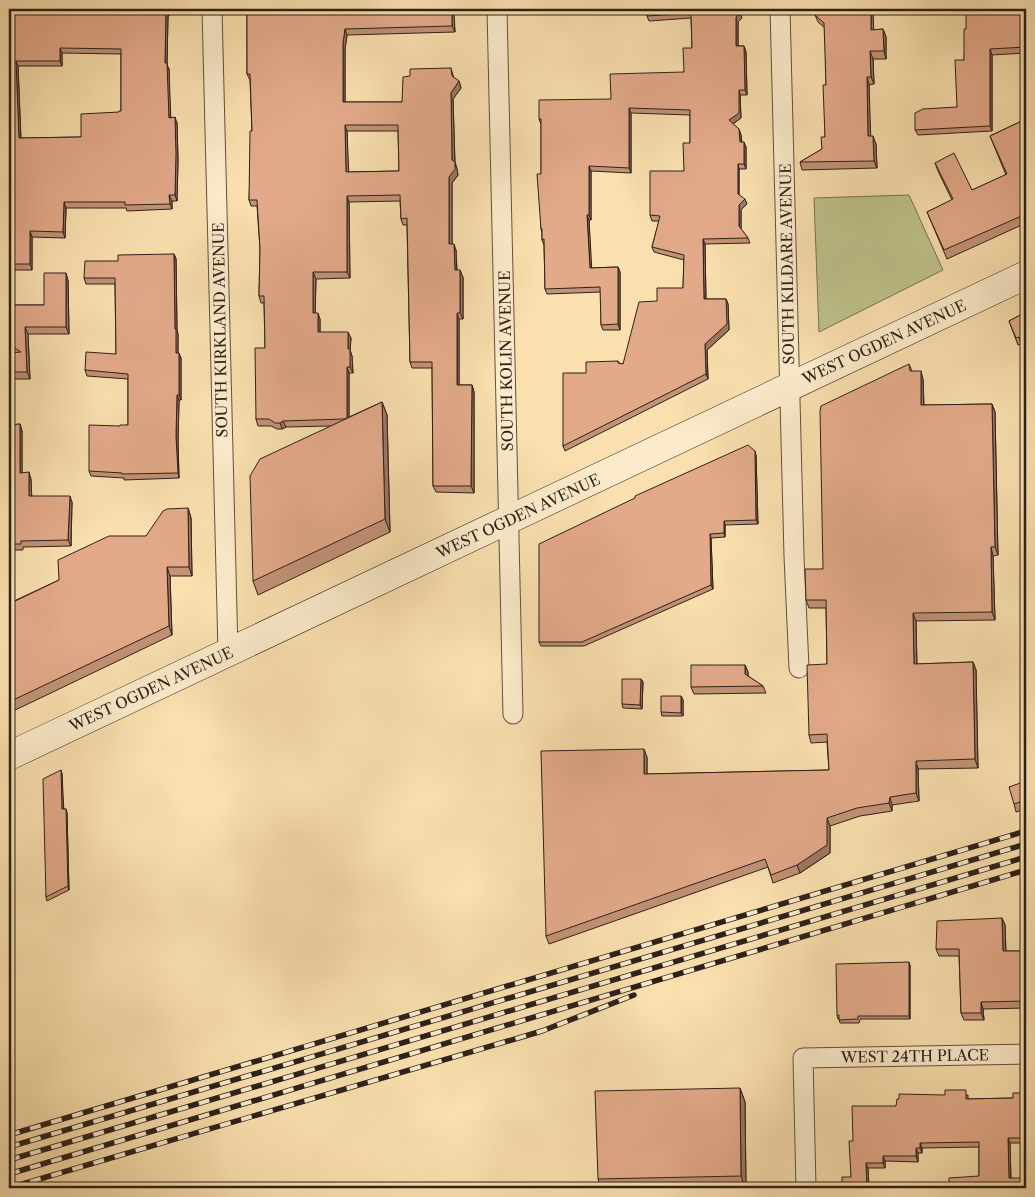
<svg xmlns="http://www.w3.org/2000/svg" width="1035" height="1197" font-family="'Libre Caslon Text',serif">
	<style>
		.green { fill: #bec28b; stroke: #757252 }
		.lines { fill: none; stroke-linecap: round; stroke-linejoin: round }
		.minor-casing { stroke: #60513f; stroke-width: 21 }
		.secondary-casing { stroke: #2c211a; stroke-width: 29 }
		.minor { stroke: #fcebcb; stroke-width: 19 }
		.secondary { stroke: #fcebcb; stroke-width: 28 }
		.rail-casing { stroke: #2c211a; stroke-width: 5.5 }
		.rail { stroke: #fcebcb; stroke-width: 4; stroke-dasharray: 11; stroke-linecap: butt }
		.wall { fill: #c39277; stroke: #2c211a; fill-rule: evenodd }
		.shaded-wall { fill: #9f7761; stroke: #2c211a }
		.building { fill: #e3aa8a; stroke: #2c211a; fill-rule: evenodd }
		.labels { text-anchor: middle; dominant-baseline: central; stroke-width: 4; stroke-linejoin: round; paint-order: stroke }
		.street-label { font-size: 15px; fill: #2c211a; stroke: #fcebcb }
	</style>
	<rect width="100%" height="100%" fill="#fae0af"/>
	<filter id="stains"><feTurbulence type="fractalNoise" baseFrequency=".004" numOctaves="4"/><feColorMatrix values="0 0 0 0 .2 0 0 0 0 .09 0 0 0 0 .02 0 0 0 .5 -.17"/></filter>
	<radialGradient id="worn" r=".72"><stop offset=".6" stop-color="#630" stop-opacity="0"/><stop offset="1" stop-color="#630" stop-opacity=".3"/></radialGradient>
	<path class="green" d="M909 195 943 270 819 332 814 198Z"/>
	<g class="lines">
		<g class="minor-casing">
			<path id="minor" d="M212 9 228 652
				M497 9 513 714
				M780 9 794 556 799 668
				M806 1188 803 1058 1026 1054"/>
		</g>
		<g class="secondary-casing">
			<path id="secondary" d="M9 756 1026 275"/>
		</g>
		<use href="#minor" class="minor"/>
		<use href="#secondary" class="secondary"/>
		<g class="rail-casing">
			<path id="rail" d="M9 1135 1026 831
				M9 1147 1026 844
				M9 1160 1026 857
				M9 1174 1026 870
				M9 1188 542 1031 634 995"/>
		</g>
		<use href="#rail" class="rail"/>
	</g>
	<path class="wall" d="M9 9 172 13 168 16 167 65 169 69 170 118 177 123 178 160 177 201H172V209L127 211 126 208H66L65 238 32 237V270H9ZM62 53 121 54V111L81 137 21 138 18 66H62Z
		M247 9H453L455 32 347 35 345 49V102H402L410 76 451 68 454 78 459 81 461 88 453 99 455 162 457 169 458 175 452 183V244L456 250 457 270 463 277V319H459V385H472L474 392V493L436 492 433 486 432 368H412L410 362 407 225H403L401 219 400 201 349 202 350 278 316 279 315 313 320 319V332L351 338 350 350 352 356 353 373H349V417L382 402 387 415 390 532 258 595 253 581 331 426 286 427 282 429H277L271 426H258L256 419 265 348 264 303H261L259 296 260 249 257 206H251L249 200 252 131 250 80 247 74ZM347 131H398L399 171 348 172Z
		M647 9 742 18 738 22V46H744L746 52 747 95H740L741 118 733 124 739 129 741 135 742 142 746 147V169H739V196L747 204 741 210V229L748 238 750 243 705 244 706 299H726L728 304 729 330 707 350 708 379 565 451 563 446 586 373 618 361 619 363 623 364 657 301 683 288 684 260 654 252 652 247 659 221H652L650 215 684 171 690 143V115L631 113V173L591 171V220H589L591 268 618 267 620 272V330H603L601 325V292L547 294 545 289 544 245 542 240V233L541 229V124L539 119 611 99 684 72 692 48 691 18 649 21 647 16Z
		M1026 9V53L992 55V131L918 135 915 130 957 107 964 60 966 29Z
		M815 15 874 30 883 29 886 37V59H873L874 84 869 85 870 136 876 144 877 168 802 170 800 162 822 149 825 137 826 85 825 28 818 22Z
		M1026 119V223L947 259 927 212 952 200 938 171 935 163 972 190 1006 175 990 136Z
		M174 254 176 259 177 330 178 334V353L181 358V400H179L178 441 179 478 124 480V478L91 476 89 471 120 426 128 425V379L87 376 85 370 116 354 115 284H86L84 278 118 261Z
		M68 280 69 334H28L30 379H9V353H14L9 349V305H44Z
		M1026 312 1021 344 1018 345 1009 321Z
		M909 364 912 371 923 379 924 405 992 404 995 412 998 555 993 556 995 620 916 621 917 664 973 662 976 670 978 768 918 769 919 801 892 805V811L860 816 830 826V853L800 873 773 883 768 867 549 944 546 936 647 757V774L829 770 827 742 811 743 809 735 827 664 826 608H809L806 600 823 569Z
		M20 424 22 431V473L31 479V496L72 502 71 546 23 547V550H9V425Z
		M756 455 758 524 725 525V537L711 538 713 589 584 646H541L539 642Z
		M188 508 191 518 192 576H170L172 635 9 713V588L13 597 14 601 59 580 146 536Z
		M745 665 748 672V676L763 686 766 693 694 694 691 687Z
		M641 679 643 682 642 709 623 708 622 704Z
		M681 696 683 700V716H662L661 712Z
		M61 770 62 774 63 809H66L67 813 69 890 47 901 46 897Z
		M1026 781V809L1016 812 1014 804Z
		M1002 918 1005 925 1006 951H1026V1008L983 1009 984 1020H964L961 1013 959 956H939L936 949Z
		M910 965V1019H860L859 1023H840L839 1019H838L837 1015Z
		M740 1088 745 1102 746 1188H601L598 1179Z
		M1026 1093V1143H1010L1011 1178 1026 1188 979 1176V1147L922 1148V1153H918V1162L885 1161V1168H868L869 1188H842L851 1177 853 1141 896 1106 968 1095V1099L1013 1098Z"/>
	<path class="shaded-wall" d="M167 9H171L172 13 168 16 167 65 169 69 171 123 169 118 165 63 166 10Z
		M452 9H453L454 10 455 32 452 26Z
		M871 9H873L874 37 871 30Z
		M740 12 742 18 738 22V52L736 46V17Z
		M345 29 347 35 345 49V108L343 102V43Z
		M883 29 886 37V59L884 51Z
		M744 46 746 52 747 95 745 90Z
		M60 48 62 53V66L60 61Z
		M990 49 992 55V131L990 126Z
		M870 51 873 59 874 84 871 77Z
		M16 61 18 66 21 143 19 138Z
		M867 77 869 85 871 144 868 136Z
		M459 81 461 88 453 99 455 167 452 160 451 93Z
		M739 90 740 95 741 118 731 125 729 120Z
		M629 108 631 113V173L629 168Z
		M175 117 177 123 178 160 177 201 175 195Z
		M345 125 347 131 349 178 346 172Z
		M739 129 741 135 742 147 740 142Z
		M873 136 876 144 877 168 874 161Z
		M744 142 746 147V169L744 164Z
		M455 162 457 169 458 175 452 183V250L449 244V177Z
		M738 164 739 169V199L738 194Z
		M589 166 591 171V220L589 215Z
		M169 195 172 201V209L170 204Z
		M347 196 349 202 350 278 347 272Z
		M745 199 747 204 741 210V231L739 226V205Z
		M64 202 66 208 65 238 63 232Z
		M587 215 589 220 592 273 590 268Z
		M30 231 32 237V270L30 264Z
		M703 239 705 244 706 304 704 299Z
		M454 244 456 250 457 277 455 270Z
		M174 254 176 259 177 330 178 334V358L176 353 175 329Z
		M618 267 620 272V330L618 324Z
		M460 270 463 277V319L460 313Z
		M313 272 316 279 315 320 313 313Z
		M66 273 68 280 69 334 66 327Z
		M726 299 728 304 729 330 707 350 708 379 706 374 705 344Z
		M318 313 320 319V338L318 332Z
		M457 313 459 319V392L457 385Z
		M25 327 28 334 30 379 27 372Z
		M348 332 351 338 350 350 352 356 353 373 350 367 348 349Z
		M179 353 181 358V400L179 395Z
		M347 367 349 373V426L347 419Z
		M921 371 923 379 924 413 921 405Z
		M472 385 474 392V493L471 486Z
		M177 395 179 400 178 441 179 478 178 473 176 436Z
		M382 402 387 415 390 532 385 519Z
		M992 404 995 412 998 555 995 547Z
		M283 421 286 427 282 429 280 423Z
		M20 424 22 431V479L20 473Z
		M755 451 756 455 758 524 756 520Z
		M29 472 31 479 32 502 29 496Z
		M70 496 72 502 71 546 68 540Z
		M188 508 191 518 192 576 189 567Z
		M724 521 725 525V537L724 533Z
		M710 534 711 538 713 589 711 585Z
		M991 547 993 556 995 620 992 612Z
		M167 567 170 576 172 635 169 626Z
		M10 588 13 597 14 612 11 603Z
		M913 613 916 621 917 672 914 664Z
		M973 662 976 670 978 768 975 759Z
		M745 665 748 672V681L745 674Z
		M641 679 643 682 642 709 640 705Z
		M681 696 683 700V716L681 713Z
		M644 749 647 757V782L644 774Z
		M916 761 918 769 919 801 916 793Z
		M61 770 62 774 64 813 62 809Z
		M890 797 892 805V811L889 803Z
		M66 809 67 813 69 890 68 886Z
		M827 818 830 826V853L800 873 797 865Z
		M1002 918 1005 925 1006 958 1003 951Z
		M909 962 910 965V1019L909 1016Z
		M981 1002 983 1009 984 1020 981 1013Z
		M740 1088 745 1102 746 1188H745L741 1176Z
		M1008 1138 1010 1143 1011 1184 1009 1178Z
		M920 1143 922 1148V1153L920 1148Z
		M916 1148 918 1153V1162L916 1156Z
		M883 1156 885 1161V1168L883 1163Z
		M866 1163 868 1168 869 1188H867Z"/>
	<path class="building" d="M9 9H167L166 10 165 63H167L169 118 175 117 176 154 175 195H169L170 204 125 205V202H64L63 232 30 231V264H9ZM60 48 121 49V111H119V112L81 114V137L19 138 16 61H60Z
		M247 9H452V26L345 29 343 43V102H402L403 77 410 76V69L451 68 452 76 459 81 451 93 452 160 455 162V169L449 177V244H454L455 270H460V313H457V385H472L471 486H433L432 362H410L407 218 401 219 400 195 347 196V272H313V313H318V332H348V349H350V367H347V418L344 419 283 421 280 423H275L269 419H256L255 348H265L264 296H259L260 249 257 200H249L250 131H252L250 74H247ZM345 125H398L399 171 346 172Z
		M647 9H736L740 12 736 17V46H744L745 90H739V113L729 120 739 129 740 142H744V164H738V194L745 199 739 205V226L748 238 703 239 704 299H726L727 324 705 344 706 374 563 446V373H586V362L618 361V363L623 364 639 302 657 301V288H683L684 255 652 247 660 216 650 215V171H684L683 143H690V110L629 108V168L589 166V215H587L590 268 618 267V324L601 325 600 287 545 289 544 239 542 240V229H541L537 174H541V119H539V100L611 99 610 74 684 72 683 48H692L691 13 647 16Z
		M815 9H871V30L883 29 884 51H870L871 77H867L868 136H873L874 161 800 162 822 149 821 137H825L823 85H826L824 23 815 15Z
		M966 9H1026V47L990 49V126L915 130V113L923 109 957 107 955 60H964V29H966Z
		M1026 119V214L944 250 927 212 953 199 935 163 954 153 972 190 1007 174 990 136Z
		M174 254 175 329H176V353H179V395H177L176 436 178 473 122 474V473L89 471V425L120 426V425H128V374L85 370 86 352 116 354 115 278H84L85 261H118V255Z
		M44 273H66V327H25L27 372H9V353L21 352 9 344V305H44Z
		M1026 312V356L1019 337 1016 338 1009 321Z
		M909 364 910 371H921V405L992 404 995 547H991L992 612 913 613 914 664 973 662 975 759 916 761V793L890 797 889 803 857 808 827 818V845L797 865 771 875 765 859 546 936 541 751 644 749V774L829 770 827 734 809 735 807 665 827 664 826 600H806L805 569H823L820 411 821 406Z
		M382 402 385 519 253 581 250 476 260 459Z
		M20 424V473L29 472V496H70L68 540 21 541V544H9V425Z
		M748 445 755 451 756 520 724 521V533L710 534 711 585 582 642H539V544L635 498V496Z
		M188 508 189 567H167L169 626 9 702V588H10L11 603 59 580 58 560 109 536H146L163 511 167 509Z
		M691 665H745V674L763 686 691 687Z
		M622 679H641L640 705 622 704Z
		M661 696H681V713L661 712Z
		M61 770 62 809H66L68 886 46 897 43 779Z
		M1026 781V800L1014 804 1009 787Z
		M1002 918 1003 951H1026V1001L981 1002V1013H961L959 949H936L937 921Z
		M909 962V1016H858V1019L839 1020V1015H837L836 964Z
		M740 1088 741 1176 598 1179 595 1091Z
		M945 1090H966V1099L1013 1098V1093H1026V1138H1008L1009 1178H1026V1188H949V1178L979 1176V1142L920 1143V1148H916V1156H883V1163H866L867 1188H842V1177H851L849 1141H853L852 1106H896L897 1099H899V1094L945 1095Z"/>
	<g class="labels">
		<g class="street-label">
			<text transform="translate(787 264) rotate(-91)">SOUTH KILDARE AVENUE</text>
			<text transform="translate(220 330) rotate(-91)">SOUTH KIRKLAND AVENUE</text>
			<text transform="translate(884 342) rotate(-25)">WEST OGDEN AVENUE</text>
			<text transform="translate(506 361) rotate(-91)">SOUTH KOLIN AVENUE</text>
			<text transform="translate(518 516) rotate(-25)">WEST OGDEN AVENUE</text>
			<text transform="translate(151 689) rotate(-25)">WEST OGDEN AVENUE</text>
			<text transform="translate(915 1056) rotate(-1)">WEST 24TH PLACE</text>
		</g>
	</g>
	<rect width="1035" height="1197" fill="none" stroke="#fae0af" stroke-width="30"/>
	<rect x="10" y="10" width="1015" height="1177" fill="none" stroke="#2c211a" stroke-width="2.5"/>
	<rect x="15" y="15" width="1005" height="1167" fill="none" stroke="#2c211a"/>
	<rect width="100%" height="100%" filter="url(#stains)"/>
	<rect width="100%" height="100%" fill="url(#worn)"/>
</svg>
